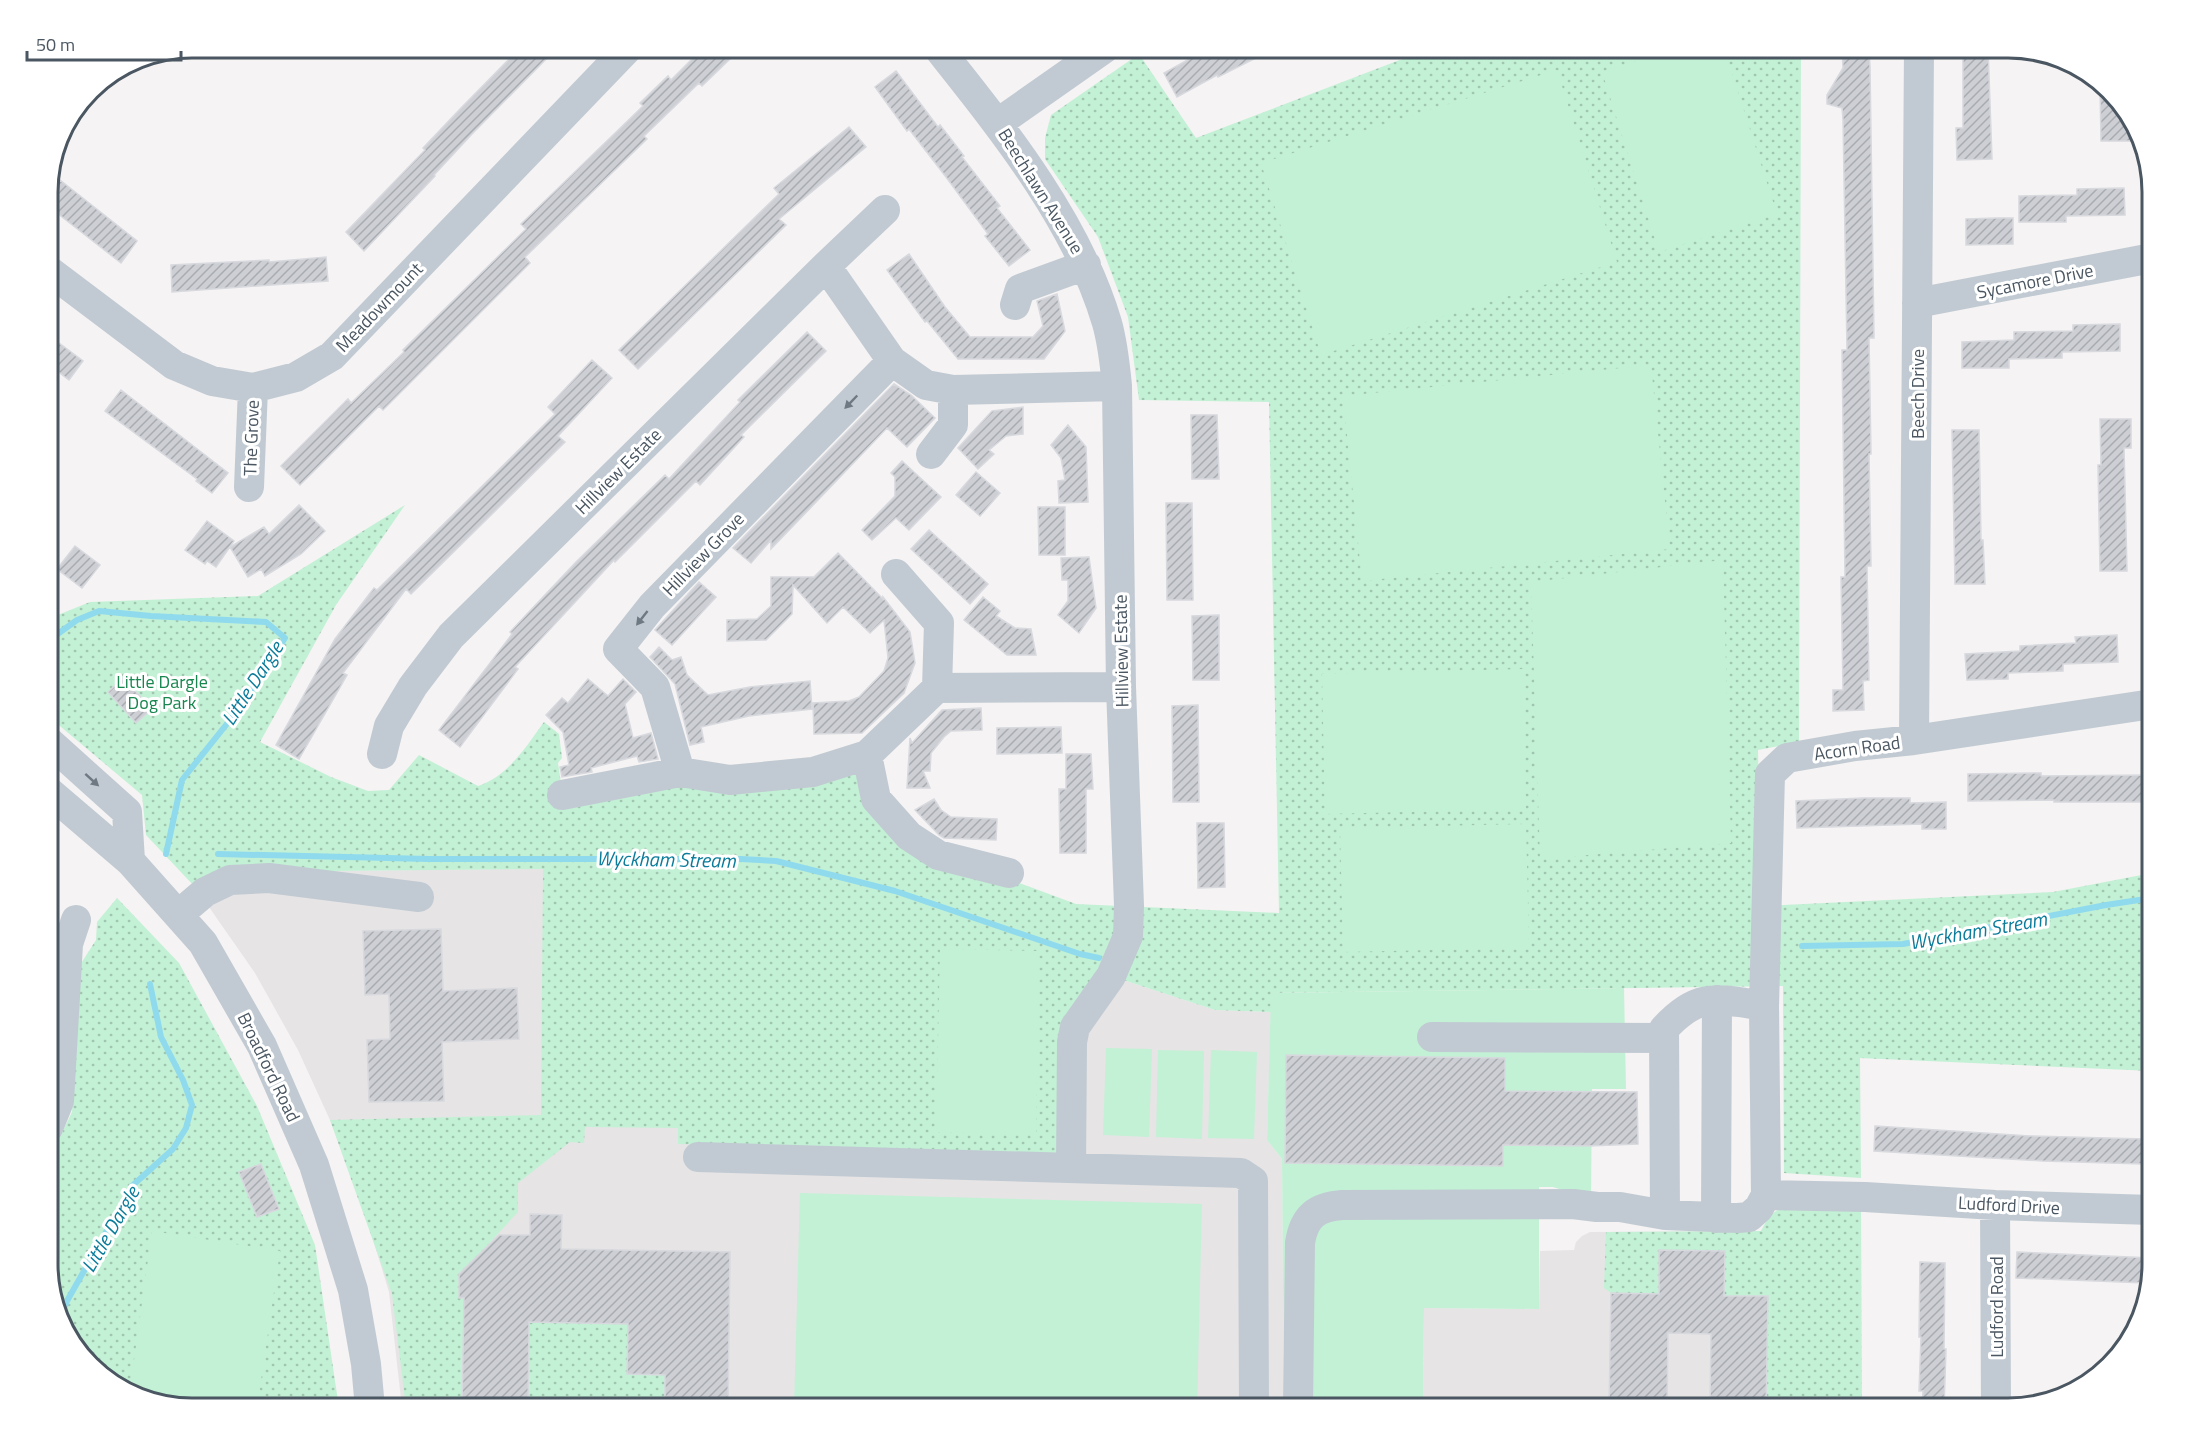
<svg xmlns="http://www.w3.org/2000/svg" width="2200" height="1456" font-family="'Titillium Web',sans-serif">
	<style>
		.education { fill: #e6e4e5 }
		.green { fill: url(#green-dots) }
		.pitch { fill: #c3f1d5 }
		.lines { fill: none; stroke-linecap: round; stroke-linejoin: round }
		.stream { stroke: #90daee; stroke-width: 6 }
		.building { fill: url(#building-hatch); stroke: #d7d9de; stroke-width: 1.5 }
		.minor { stroke: #c1cad2; stroke-width: 30 }
		.oneway { fill: #6e7983 }
		.labels { text-anchor: middle; dominant-baseline: central; stroke-width: 6; stroke-linejoin: round; paint-order: stroke }
		.street-label { font-size: 18px; fill: #4a5661; stroke: #fff }
		.park-label { font-size: 18px; fill: #17864f; stroke: #fff }
		.water-label { font-size: 20px; font-style: italic; fill: #0c7c9b; stroke: #fff }
		.rim { fill: none; stroke: #4a5661; stroke-width: 3 }
	</style>
	<defs>
		<pattern id="green-dots" width="8" height="8" patternUnits="userSpaceOnUse" patternTransform="scale(1.5)"><rect width="8" height="8" fill="#c3f1d5"/><path d="M2 2h.1M6 6h.1" fill="none" stroke="#a0c6b0" stroke-width="1.8" stroke-linecap="round"/></pattern>
		<pattern id="building-hatch" width="6" height="6" patternUnits="userSpaceOnUse" patternTransform="scale(1.5)"><rect width="6" height="6" fill="#cdcfd5"/><path d="M-1 1l2-2M0 6l6-6M5 7l2-2" fill="none" stroke="#a8abb0"/></pattern>
	</defs>
	<rect width="100%" height="100%" fill="#f5f3f3"/>
	<path class="education" d="M719 867 1111 976 1215 1010 1271 1012 1267 1140 1282 1159 1284 1408H402L389 1292 365 1213 330 1120 298 1050 255 973 195 887 226 872Z
		M1780 1231 1795 1408H1423L1424 1308 1539 1309 1540 1251 1574 1250 1576 1242 1582 1236 1590 1232Z"/>
	<path class="green" d="M1431 48H1801L1799 742 1758 750 1761 906 2053 892 2152 873V1071L1860 1058 1861 1178 1784 1173 1783 986 1271 993V1012L1215 1010 1111 976 1076 1008 1058 1153 678 1144V1128L585 1127 584 1143 570 1142 518 1183V1212L459 1276V1297L464 1298 462 1408H406L392 1294 330 1120 541 1115 543 869 226 872 195 887 146 835 142 795 48 716V619L90 602 258 596 405 505 336 605 260 742 331 777 368 791 389 790 419 755 478 786C509 775 525 748 544 722L559 734 562 758 558 763 562 790 863 761 906 841 1076 904 1279 913 1269 402 1139 400 1128 317 1098 237 1045 159V138L1051 115 1139 54 1196 138Z
		M117 898 179 963 257 1106 315 1245 339 1408H192L112 1383 67 1335 48 1273V1161L72 1112 80 965 96 940 97 922Z
		M1784 1207 1861 1208 1862 1408H1766L1768 1297 1724 1296 1725 1251 1660 1250 1659 1294 1611 1293 1604 1288 1606 1232 1761 1231C1767 1219 1771 1212 1784 1207Z
		M529 1322 628 1324 627 1374 665 1375V1408H528Z"/>
	<path class="pitch" d="M1678 48H1724L1777 214 1659 252 1602 72Z
		M1557 70 1617 262 1321 355 1261 163Z
		M1651 365 1670 549 1362 581 1343 396Z
		M1723 560 1731 843 1540 859 1531 582Z
		M1523 669 1526 809 1325 814 1322 674Z
		M1526 824 1529 948 1343 952 1340 828Z
		M940 949 1039 951 1036 1134 936 1132Z
		M1624 988 1626 1089H1592L1591 1199 1553 1187H1539V1309L1424 1308 1423 1408H1284L1282 1159 1267 1140 1271 993Z
		M1106 1048 1152 1049 1149 1137 1103 1135Z
		M1158 1050 1204 1051 1202 1139 1156 1137Z
		M1211 1050 1257 1052 1254 1139 1208 1138Z
		M800 1193 1202 1204 1197 1408H794Z
		M152 1231 280 1251 257 1408H192L130 1389Z"/>
	<g class="lines">
		<path class="stream" d="M48 641 77 620 99 611 151 616 266 622 285 638 242 705 182 780 166 854
			M218 854 429 859H741L776 861 895 891 1080 954 1099 958
			M1802 946 1903 944 2106 905 2152 898
			M61 1316 67 1301 132 1186 173 1149 186 1128 192 1105 183 1080 161 1037 150 984"/>
	</g>
	<path class="building" d="M520 48H557L472 134 434 175 435 176 364 251 346 232 425 150 423 148 460 109Z
		M703 48H719L730 59 702 86 699 83 644 136 647 139 525 257 530 263 383 410 379 406 300 485 281 466 348 399 351 403 404 352 403 350 526 229 521 224 643 106 640 103 668 76 671 80Z
		M1209 48H1276L1218 77 1217 75 1177 97 1164 73Z
		M1842 48H1869L1870 67 1874 338H1869L1871 454H1869L1871 566H1867L1869 680 1863 681 1864 710 1833 711V690H1843L1841 577H1845L1842 350H1847L1843 119 1842 108 1827 104V95L1843 68Z
		M1963 48H1988L1992 159 1957 160 1956 128H1963Z
		M896 71 938 127 940 125 964 156 962 157 1000 206 997 208 1030 250 1009 266 985 236 988 234 946 177 909 129 907 131 875 87Z
		M2100 86 2132 119V141H2101Z
		M849 127 866 147 779 219 786 225 638 369 619 350 779 194 774 188Z
		M60 180 137 241 121 263 48 206V196Z
		M2124 188 2125 215 2066 216V222H2019V196L2077 195V189Z
		M1997 218H2013V244L1966 245V219Z
		M909 254 945 307 970 337H1033L1043 326 1037 301 1057 294 1065 331 1044 359H958L927 321 925 322 887 270Z
		M326 257 328 281 172 292 171 265 269 260V262Z
		M2120 324V351L2062 352V358L2009 359V368H1962V342L2014 340V332L2073 331V325Z
		M807 332 826 351 741 435 744 437 700 485 696 481 615 562 614 560 515 667 518 669 460 747 439 730 512 634 510 632 576 562 665 475 669 479 740 402 738 400Z
		M55 340 83 361 69 380 48 364V349Z
		M592 360 612 378 558 436 565 442 411 594 406 589 343 673 347 675 299 759 276 745 335 639 374 588 377 590 555 414 548 407Z
		M894 384 911 395 935 418 907 447 887 428 771 549V540L751 563 733 548Z
		M121 390 228 473 212 493 196 481 197 479 105 411Z
		M1023 407V434L1006 436 989 450 994 454 978 469 958 448 992 411Z
		M1191 415H1217L1219 479H1192Z
		M2100 419H2131V448H2124L2127 571H2100L2098 465H2101Z
		M1068 425 1086 447 1088 502 1059 503 1058 481 1065 480 1061 458 1051 445Z
		M1952 430H1979L1981 540H1983L1985 584H1955Z
		M902 461 941 497 909 530 896 518 872 540 862 530 895 496V477L891 473Z
		M976 472 1000 493 980 516 956 495Z
		M1166 503H1192L1193 600H1167Z
		M299 505 325 531 301 554 265 576 261 569 248 577 230 547 264 527 269 534Z
		M1038 507H1065V555H1039Z
		M207 521 234 541 216 567 207 561 205 564 185 550Z
		M929 530 988 584 970 604 911 549Z
		M75 546 100 565 82 588 57 569Z
		M838 553 883 599V597L910 632 915 663 904 693 862 733 814 734 813 703 849 701 859 697 884 671 888 658 884 620 870 633 843 607 827 623 793 585 792 614 766 640 727 641V620L757 619 771 606V577H814Z
		M1089 557 1096 608 1079 633 1058 615 1068 601V580H1062L1061 558Z
		M699 582 716 597 672 645 655 630Z
		M983 597 1000 611 996 616 1015 628 1031 629 1036 655H1007L964 620Z
		M1219 615V680H1193L1192 616Z
		M2117 635 2118 662 2063 664V671L2008 673V679L1967 680 1965 654 2020 651V646L2076 643 2075 637Z
		M659 647 672 660 681 657 687 675 708 695 750 687 810 681 812 709 749 716 701 727 704 742 690 745 675 684 650 657Z
		M123 678 152 709 136 723 108 692Z
		M588 679 608 696 623 679 636 692 625 704 633 738 651 733 658 759 639 762 637 756 591 768 592 772 562 777 560 767 569 765 563 732 546 715 562 698 568 703Z
		M1198 705 1199 802H1173L1172 706Z
		M981 708 982 730 951 731 944 737 931 753 930 771H923L930 788H907L910 738 912 743 942 710Z
		M1061 727 1062 753 997 754V728Z
		M1066 754H1091L1093 789H1086V853H1060L1059 789H1066Z
		M2041 773V776L2152 775V802H2054V800L1968 801V774Z
		M1863 798H1910V803L1946 802V829H1922V824L1797 828 1796 801Z
		M934 799 941 810 951 817 997 819 996 840 944 838 939 835 915 810Z
		M1197 823H1224L1225 887 1198 888Z
		M441 929 443 991 517 988 519 1039 442 1042 444 1101 369 1102 367 1040 390 1039 389 994 365 995 363 931Z
		M1286 1055 1505 1058V1091L1637 1092 1638 1144 1588 1146 1503 1145V1166L1285 1163Z
		M1875 1126 2030 1136 2144 1139 2143 1164 2043 1161 1874 1151Z
		M261 1164 279 1209 257 1217 239 1172Z
		M530 1214 562 1215 561 1249 730 1252 728 1408H665V1375L627 1374 628 1324 529 1322 528 1408H462L464 1298H459V1274L499 1235H530Z
		M1659 1250 1725 1251 1724 1296H1768L1766 1408H1710L1711 1334 1668 1333 1667 1408H1609L1611 1293 1659 1294Z
		M2017 1252 2152 1258V1264L2146 1283 2016 1278Z
		M1920 1262 1945 1263 1944 1349H1946L1944 1408H1922L1923 1391H1919L1921 1337H1919Z"/>
	<g class="lines">
		<path class="minor" d="M938 48C1003 130 1077 221 1107 323 1113 344 1115 365 1117 386L1121 687 1129 906 1128 936 1111 976 1075 1027 1072 1042 1071 1168
			M998 123 1105 48
			M826 266 892 361 926 385 953 390 1117 386
			M48 270 174 365 212 381 253 388 296 377 332 356 628 48
			M1917 303 2152 258
			M1015 305 1020 289 1086 265
			M931 454 953 425V390
			M249 487 253 388
			M896 574 939 623 937 688
			M1914 740 1919 48
			M48 741 127 812 130 861
			M382 754 389 726 413 686 451 636 826 266 885 210
			M867 755 876 799 909 836 938 855 1009 873
			M680 772 655 687 618 649 652 606 892 361
			M48 791 130 861 203 943 262 1046 314 1165 353 1290 366 1364 370 1408
			M562 795 680 772 730 780 813 772 867 755 937 688 1121 687
			M178 915 205 892 230 880 269 878 419 897
			M1432 1037 1664 1038
			M48 1128 59 1101 68 944 76 920
			M698 1157 1241 1173 1253 1181 1254 1408
			M1766 1195 1865 1197 1995 1205 2152 1210
			M1995 1205 1996 1408
			M1665 1215 1664 1029C1698 991 1718 999 1764 1006
			M1716 1218 1717 1000
			M1298 1408 1300 1243C1304 1216 1317 1207 1342 1205L1573 1204 1597 1207H1620L1665 1215 1738 1218 1749 1217 1759 1208 1766 1195 1764 1006 1770 774 1787 758 1855 746 1914 740 2152 704"/>
	</g>
	<defs><path id="oneway-solid" d="M-6-.8H1V-3.2L6.5 0L1 3.2V.8H-6Z" transform="scale(1.5)"/></defs>
	<g class="oneway">
		<use href="#oneway-solid" transform="translate(851 402) rotate(134)"/>
		<use href="#oneway-solid" transform="translate(642 618) rotate(128)"/>
		<use href="#oneway-solid" transform="translate(92 780) rotate(42)"/>
	</g>
	<g class="labels">
		<g class="street-label">
			<text transform="translate(1041 191) rotate(58)">Beechlawn Avenue</text>
			<text transform="translate(2035 281) rotate(-11)">Sycamore Drive</text>
			<text transform="translate(379 307) rotate(-46)">Meadowmount</text>
			<text transform="translate(1917 394) rotate(-90)">Beech Drive</text>
			<text transform="translate(251 438) rotate(-88)">The Grove</text>
			<text transform="translate(618 471) rotate(-45)">Hillview Estate</text>
			<text transform="translate(703 554) rotate(-46)">Hillview Grove</text>
			<text transform="translate(1121 651) rotate(-91)">Hillview Estate</text>
			<text transform="translate(1857 748) rotate(-8)">Acorn Road</text>
			<text transform="translate(269 1067) rotate(64)">Broadford Road</text>
			<text transform="translate(2009 1205) rotate(3)">Ludford Drive</text>
			<text transform="translate(1996 1307) rotate(-90)">Ludford Road</text>
		</g>
		<g class="park-label">
			<text x="162" y="681">Little Dargle<tspan x="162" dy="21">Dog Park</tspan></text>
		</g>
		<g class="water-label">
			<text transform="translate(252 683) rotate(-57)">Little Dargle</text>
			<text transform="translate(666 859) rotate(1)">Wyckham Stream</text>
			<text transform="translate(1978 930) rotate(-10)">Wyckham Stream</text>
			<text transform="translate(110 1229) rotate(-60)">Little Dargle</text>
		</g>
	</g>
	<path d="M0 0H2200V1456H0ZM192 58H2008A134 134 0 0 1 2142 192V1264A134 134 0 0 1 2008 1398H192A134 134 0 0 1 58 1264V192A134 134 0 0 1 192 58Z" fill="#fff" fill-rule="evenodd"/>
	<path class="rim" d="M192 58H2008A134 134 0 0 1 2142 192V1264A134 134 0 0 1 2008 1398H192A134 134 0 0 1 58 1264V192A134 134 0 0 1 192 58Z"/>
	<path d="M27 51v9h154v-9" fill="none" stroke="#4a5661" stroke-width="3"/>
	<text x="36" y="51" font-size="18" fill="#4a5661" stroke="#ffffff" stroke-width="4.5" paint-order="stroke">50 m</text>
</svg>
